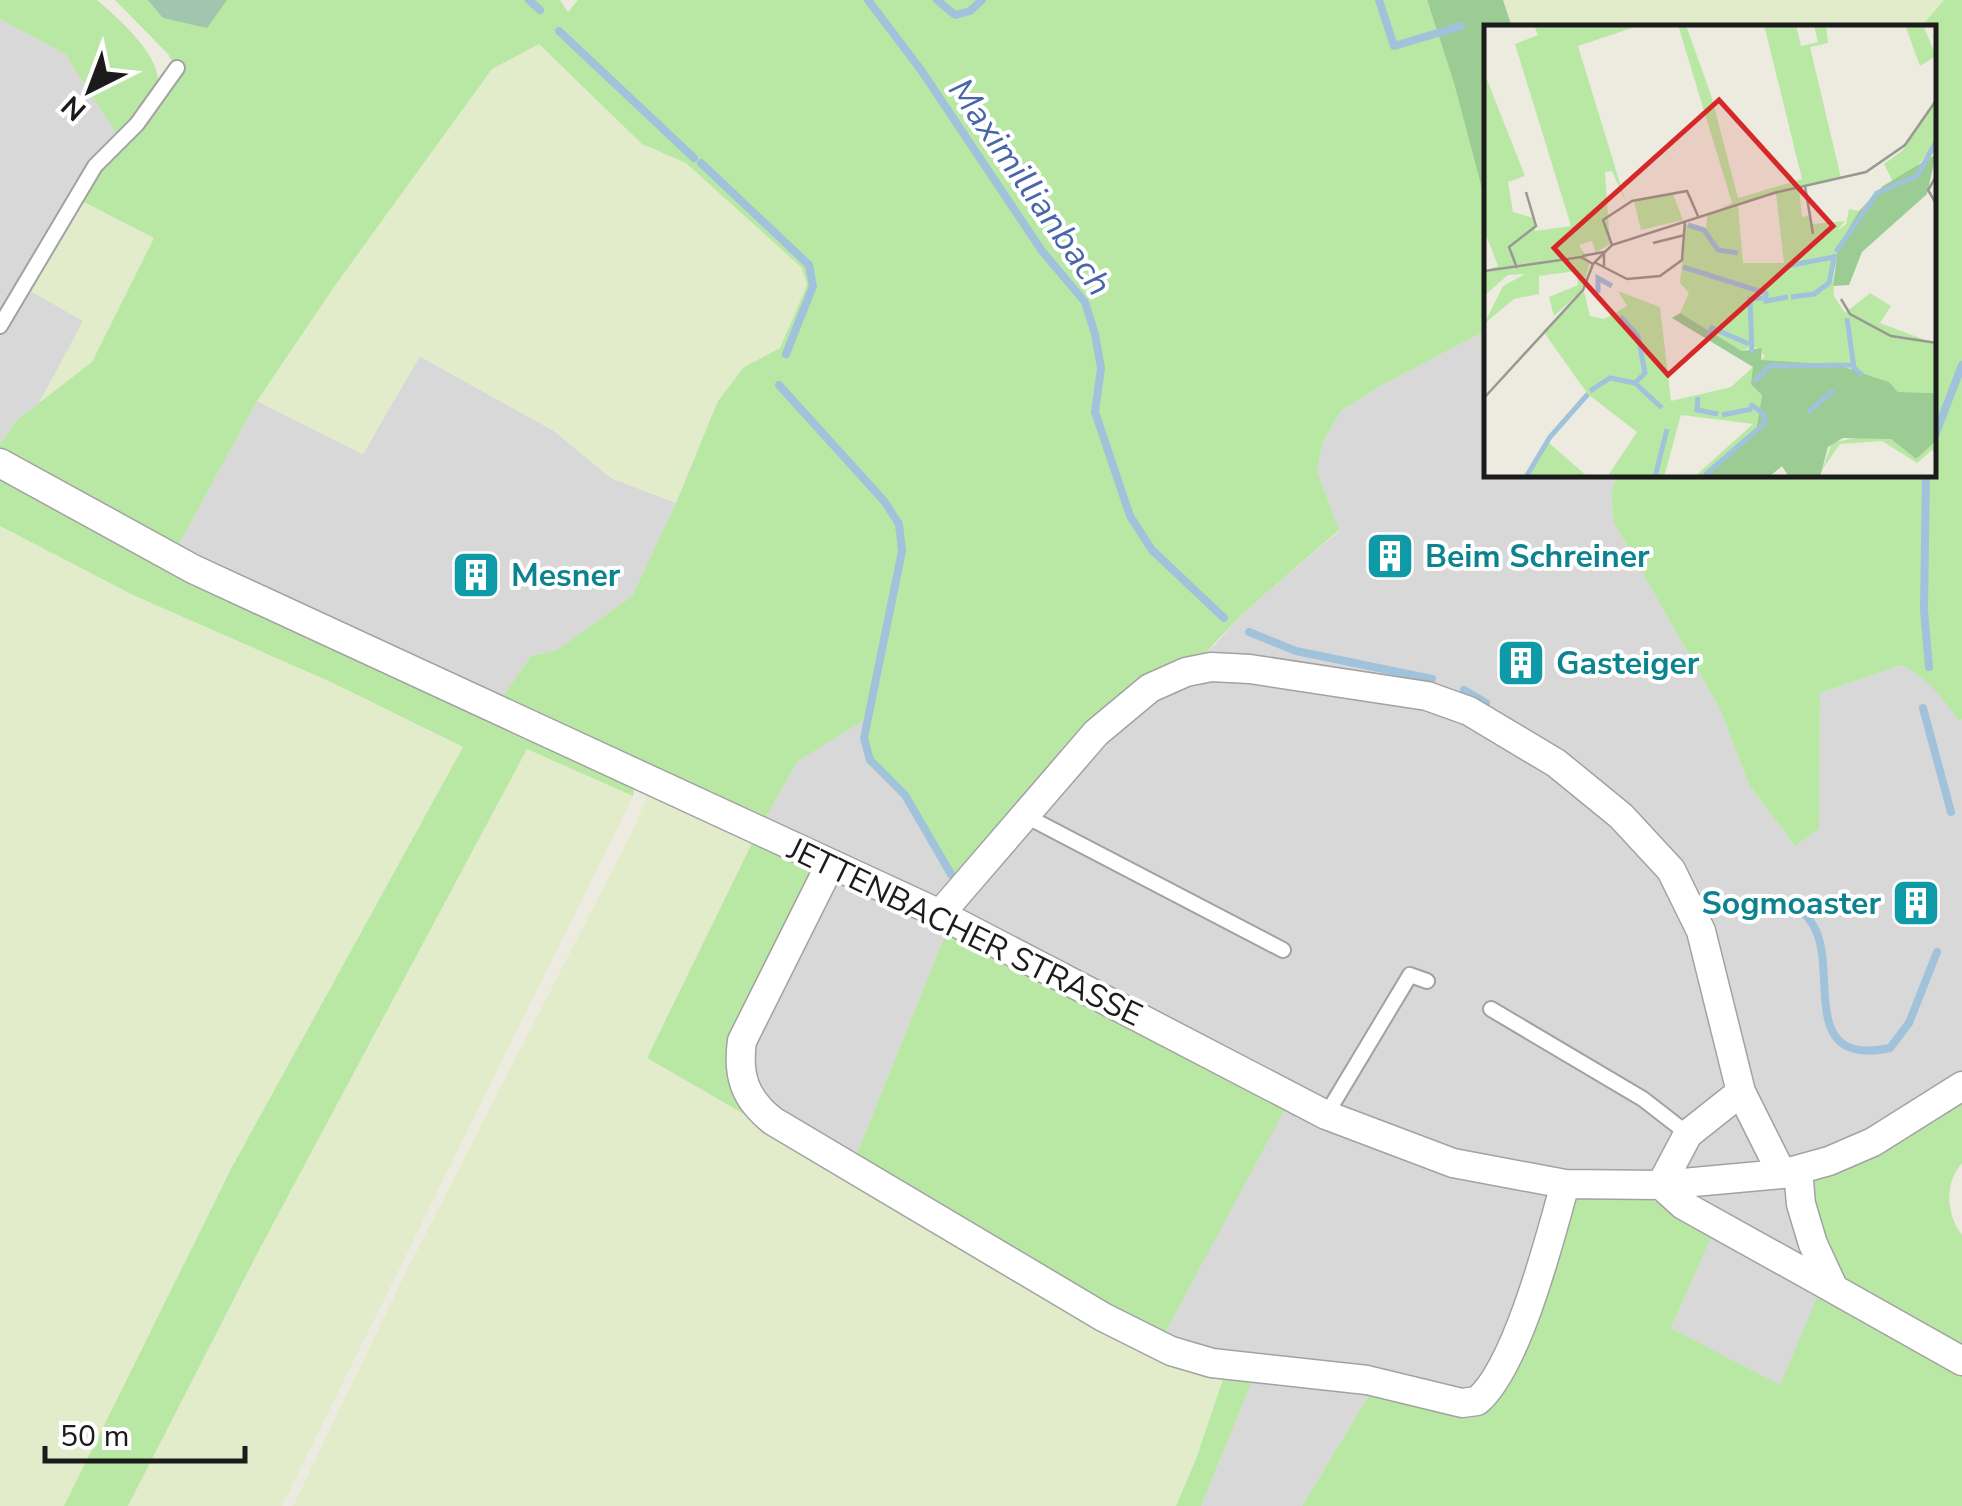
<svg xmlns="http://www.w3.org/2000/svg" width="1962" height="1506" font-family="'Nunito Sans',sans-serif">
	<style>
		.residential { fill: #d9d8d8 }
		.farmland { fill: #e3ecca }
		.grass { fill: #b9e8a5 }
		.forest { fill: #9acc94 }
		.cemetery { fill: #a1c5ae }
		.lines { fill: none; stroke-linecap: round; stroke-linejoin: round }
		.stream { stroke: #a0c2db; stroke-width: 8 }
		.lane-casing { stroke: #a2a2a2; stroke-width: 18 }
		.street-casing { stroke: #a2a2a2; stroke-width: 31 }
		.lane { stroke: #fff; stroke-width: 14 }
		.street { stroke: #fff; stroke-width: 28 }
		.labels { text-anchor: middle; dominant-baseline: central; stroke-width: 8; stroke-linejoin: round; paint-order: stroke }
		.culture-label { font-size: 32px; font-weight: bold; fill: #0d838f; stroke: #fff; text-anchor: start }
		.street-label { font-size: 32px; fill: #1b1b1b; stroke: #fff }
		.water-label { font-size: 35px; font-style: italic; fill: #4966a9; stroke: #fff }
		.inset-river { fill: none; stroke: #a0c2db; stroke-width: 5 }
		.inset-road { fill: none; stroke: #999891; stroke-width: 2.5 }
		.view { fill: #d62828; fill-opacity: 0.15; stroke: #d62828; stroke-width: 5 }
		.inset-edge { fill: none; stroke: #1b1b1b; stroke-width: 5 }
	</style>
	<rect width="100%" height="100%" fill="#edebe0"/>
	<path class="residential" d="M0 19 65 54 118 136 86 185 30 290 84 321 39 403 17 420 0 444Z
		M1487 330V475H1617L1611 493 1614 523 1721 711 1749 785 1795 846 1819 828 1820 693 1901 665 1919 674 1941 694 1958 719H1962V1096L1830 1267 1781 1386 1671 1328 1714 1229 1492 1401 1374 1387 1302 1506H1201L1251 1384 1240 1376 1226 1352 1164 1335 1285 1107 764 821 797 762 865 719 868 762 903 797 951 880 988 842 1215 645 1239 617 1339 531 1317 471 1323 442 1341 411 1382 385Z
		M419 356 554 431 611 478 676 503 632 596 557 650 531 656 503 696 321 617 177 548 257 401 363 454Z
		M833 876 948 928 855 1158 754 1094 747 1046Z"/>
	<path class="farmland" d="M1503 0H1944L1921 28 1512 27Z
		M539 43 642 144 686 162 802 268 807 285 780 348 744 367 718 401 676 503 611 478 554 431 420 356 363 454 257 401 334 287 492 69Z
		M78 199 154 238 92 362 39 403 83 321 30 291Z
		M0 526 133 595 331 682 463 747 232 1167 64 1506H0Z
		M527 748 633 796 282 1506H128L257 1254Z
		M649 790 753 841 647 1058 978 1249 1225 1373 1196 1459 1176 1506H293L407 1270 635 826Z"/>
	<path class="grass" d="M0 0H97C118 18 172 64 155 94 146 109 130 123 118 136L65 54 0 19Z
		M115 0H560L568 12 578 0H1427L1454 83 1487 208V330L1382 385 1341 411 1323 442 1317 471 1339 530 1239 617 1203 656 988 842 950 881 903 797 868 762 861 739 864 720 797 762 764 821 503 696 531 656 557 650 632 596 676 503 718 401 744 367 780 348 807 285 802 268 686 163 642 144 539 44 492 69 334 287 257 401 177 548 0 452V444L17 420 92 362 154 238 78 199C105 152 151 121 179 74L168 54Z
		M1944 0H1962V719L1958 720C1942 696 1927 678 1901 665L1820 693 1819 829 1795 846 1749 785 1721 711 1614 523 1611 493 1617 475H1934V28L1921 27Z
		M0 476 635 784 633 796 527 749 257 1254 128 1506H64L232 1167 463 747 331 682 133 595 0 526Z
		M753 841 815 870 734 1033 756 1121 647 1058Z
		M948 928 1286 1107 1164 1335 855 1158Z
		M1962 1096V1163C1944 1183 1946 1214 1962 1235V1355L1850 1292 1807 1200 1815 1179Z
		M1634 1193 1715 1228 1671 1328 1780 1385 1821 1288 1962 1368V1506H1302L1374 1387 1472 1410 1570 1201 1581 1195Z
		M1225 1373 1240 1376 1251 1384 1201 1506H1176L1196 1459Z"/>
	<path class="forest" d="M1427 0H1503L1512 27 1487 28V208L1454 83Z"/>
	<path class="cemetery" d="M148 0H227L207 28 163 18Z"/>
	<g class="lines">
		<path class="stream" d="M529 0 540 10
			M868 0 921 70 1042 251 1085 302 1095 334 1101 368 1095 412 1130 516 1152 550 1224 618
			M937 0 955 15 970 11 982 0
			M1379 0 1394 46 1461 26
			M559 31 694 158
			M701 163 809 265 813 286 786 354
			M779 385 884 501 899 524 902 551 864 738 870 760 905 795 951 874
			M1934 438 1962 365
			M1926 475 1924 610 1929 667
			M1249 632 1296 651 1432 679
			M1464 690 1486 703
			M1923 708 1951 812
			M1791 902C1799 908 1808 916 1813 925 1840 969 1796 1068 1890 1048L1909 1023 1937 952"/>
		<g class="lane-casing">
			<path id="lane" d="M0 326 95 166 137 124 177 68
				M1024 815 1283 950
				M1491 1009 1643 1099 1688 1134
				M1326 1115 1410 975 1427 981"/>
		</g>
		<g class="street-casing">
			<path id="street" d="M0 463 193 569 940 914 1326 1115 1453 1163 1565 1184 1661 1185 1782 1174 1829 1161 1873 1142 1962 1086
				M830 865 742 1041C737 1076 745 1099 773 1121L1103 1317 1171 1351 1212 1363 1367 1380 1462 1403 1477 1401C1517 1368 1551 1235 1565 1184
				M940 914 1096 733 1150 688 1186 672 1211 667 1250 669 1427 696 1469 711 1556 763 1621 816 1671 870 1701 931 1741 1092 1782 1174
				M1741 1092 1688 1134 1661 1185 1683 1205 1834 1289
				M1798 1170 1801 1204 1813 1244 1834 1289 1962 1361"/>
		</g>
		<use href="#lane" class="lane"/>
		<use href="#street" class="street"/>
	</g>
	<defs>
		<g id="building-square" transform="scale(2.5)"><rect x="-9" y="-9" width="18" height="18" rx="4" fill="#0f9aa8" stroke="#fff"/><path d="M-4-6H4V6H1V3H-1V6H-4ZM-2.5-4.3h1.7v1.8h-1.7ZM.8-4.3h1.7v1.8H.8ZM-2.5-1h1.7V.8h-1.7ZM.8-1h1.7V.8H.8Z" fill="#fff"/></g>
	</defs>
	<g fill-rule="evenodd">
		<use href="#building-square" x="1390" y="556"/>
		<use href="#building-square" x="476" y="575"/>
		<use href="#building-square" x="1521" y="663"/>
		<use href="#building-square" x="1916" y="903"/>
	</g>
	<g class="labels">
		<g class="culture-label">
			<text x="1425" y="556">Beim Schreiner</text>
			<text x="511" y="575">Mesner</text>
			<text x="1556" y="663">Gasteiger</text>
			<text x="1881" y="903" text-anchor="end">Sogmoaster</text>
		</g>
		<g class="street-label">
			<text transform="translate(965 932) rotate(26)">JETTENBACHER STRASSE</text>
		</g>
		<g class="water-label">
			<text transform="translate(1030 187) rotate(55)">Maximillianbach</text>
		</g>
	</g>
	<g transform="translate(1484 25)">
		<rect width="452" height="452" fill="#edebe0"/>
		<path d="M50 0H157L94 21 142 178 128 146 121 147 126 219 112 228 108 216 95 220 106 237 97 267 70 291 65 272 94 260 92 246 55 251V269L30 274 0 299 19 261 41 249 24 250 0 271V246L14 241 0 205V47L41 151 24 157 29 187 50 193 51 206 87 201 31 19 54 10ZM194 0H202L227 70 254 173 318 154 280 0H312L317 21 334 17 330 0H342L344 18 326 22 357 153 236 183 248 178ZM421 0H439L452 31 436 41ZM452 76V129L442 130 425 151 408 155 400 139 419 125ZM315 163 318 192 327 190 328 199 361 196 353 206 362 199 365 184 375 186 349 238 350 271 361 288 386 268 407 281 396 298 452 319V368L414 367 405 357 354 340 289 338 270 361 278 369 272 406 216 452H210L269 399 197 390 180 452H123L153 407 105 370 64 417 104 452H41L65 411 103 368 59 306 100 266 106 291 120 294 143 281 134 266 176 282 187 376 247 362 281 331 270 321 258 326 196 288 205 268 196 258 202 199 222 205 223 190 254 181 259 238H300L292 169ZM189 169 199 195 157 205 150 177ZM383 410 407 414 432 434 452 416V429L448 425 433 438 398 416 356 419 338 445 348 418Z" fill="#b9e8a5"/>
		<path d="M452 129 443 169 378 227 365 260 349 261 354 222 375 186 399 161ZM196 288 258 326 278 323 277 335 354 340 405 357 414 367 452 368V416L432 434 407 414 359 413 344 422 336 452H305L298 441 285 452H216L272 406 278 370 267 359 269 342 188 293Z" fill="#9acc94"/>
		<path class="inset-river" d="M204 200 220 205 234 225 254 228M352 227 393 168 433 151 453 115M303 241 350 232M199 242 282 268V276L304 272M114 268V253L128 261M307 272 330 269 345 258 351 229M363 293 370 343 378 350M224 310 228 303 265 319M268 328 266 274 279 273M270 357 285 341 367 340M151 358 178 383M106 366 126 353 151 358 161 348 154 311 136 291M214 372 213 385 234 389M324 387 350 365M238 390 268 384M221 450 281 398 280 389 266 379M42 452 66 412 104 369M171 452 183 404"/>
		<path class="inset-road" d="M453 150 444 165 453 180M321 161 329 209M169 218 201 210M128 220 119 195 148 176 203 166 214 191M98 231 120 227V241M110 237 143 254 176 251 198 235 201 196M33 243 25 222 52 201 42 167M0 246 97 232 109 239M357 274 366 289 407 311 453 318M0 373 99 265 109 239 128 220 290 168 382 147 421 120 453 74"/>
		<path class="view" d="M235 75 349 201 184 350 70 223Z"/>
		<rect width="452" height="452" class="inset-edge"/>
	</g>
	<g transform="translate(90 90) rotate(222)" stroke="#ffffff" stroke-width="8" paint-order="stroke">
	<path d="M0-8L18 38L0 25L-18 38Z" fill="#1b1b1b"/>
	<text y="-15" font-size="28" font-weight="bold" text-anchor="middle" fill="#1b1b1b">N</text>
	</g>
	<path d="M45 1446v15h200v-15" fill="none" stroke="#1b1b1b" stroke-width="5"/>
	<text x="60" y="1446" font-size="30" fill="#1b1b1b" stroke="#ffffff" stroke-width="8" paint-order="stroke">50 m</text>
</svg>
